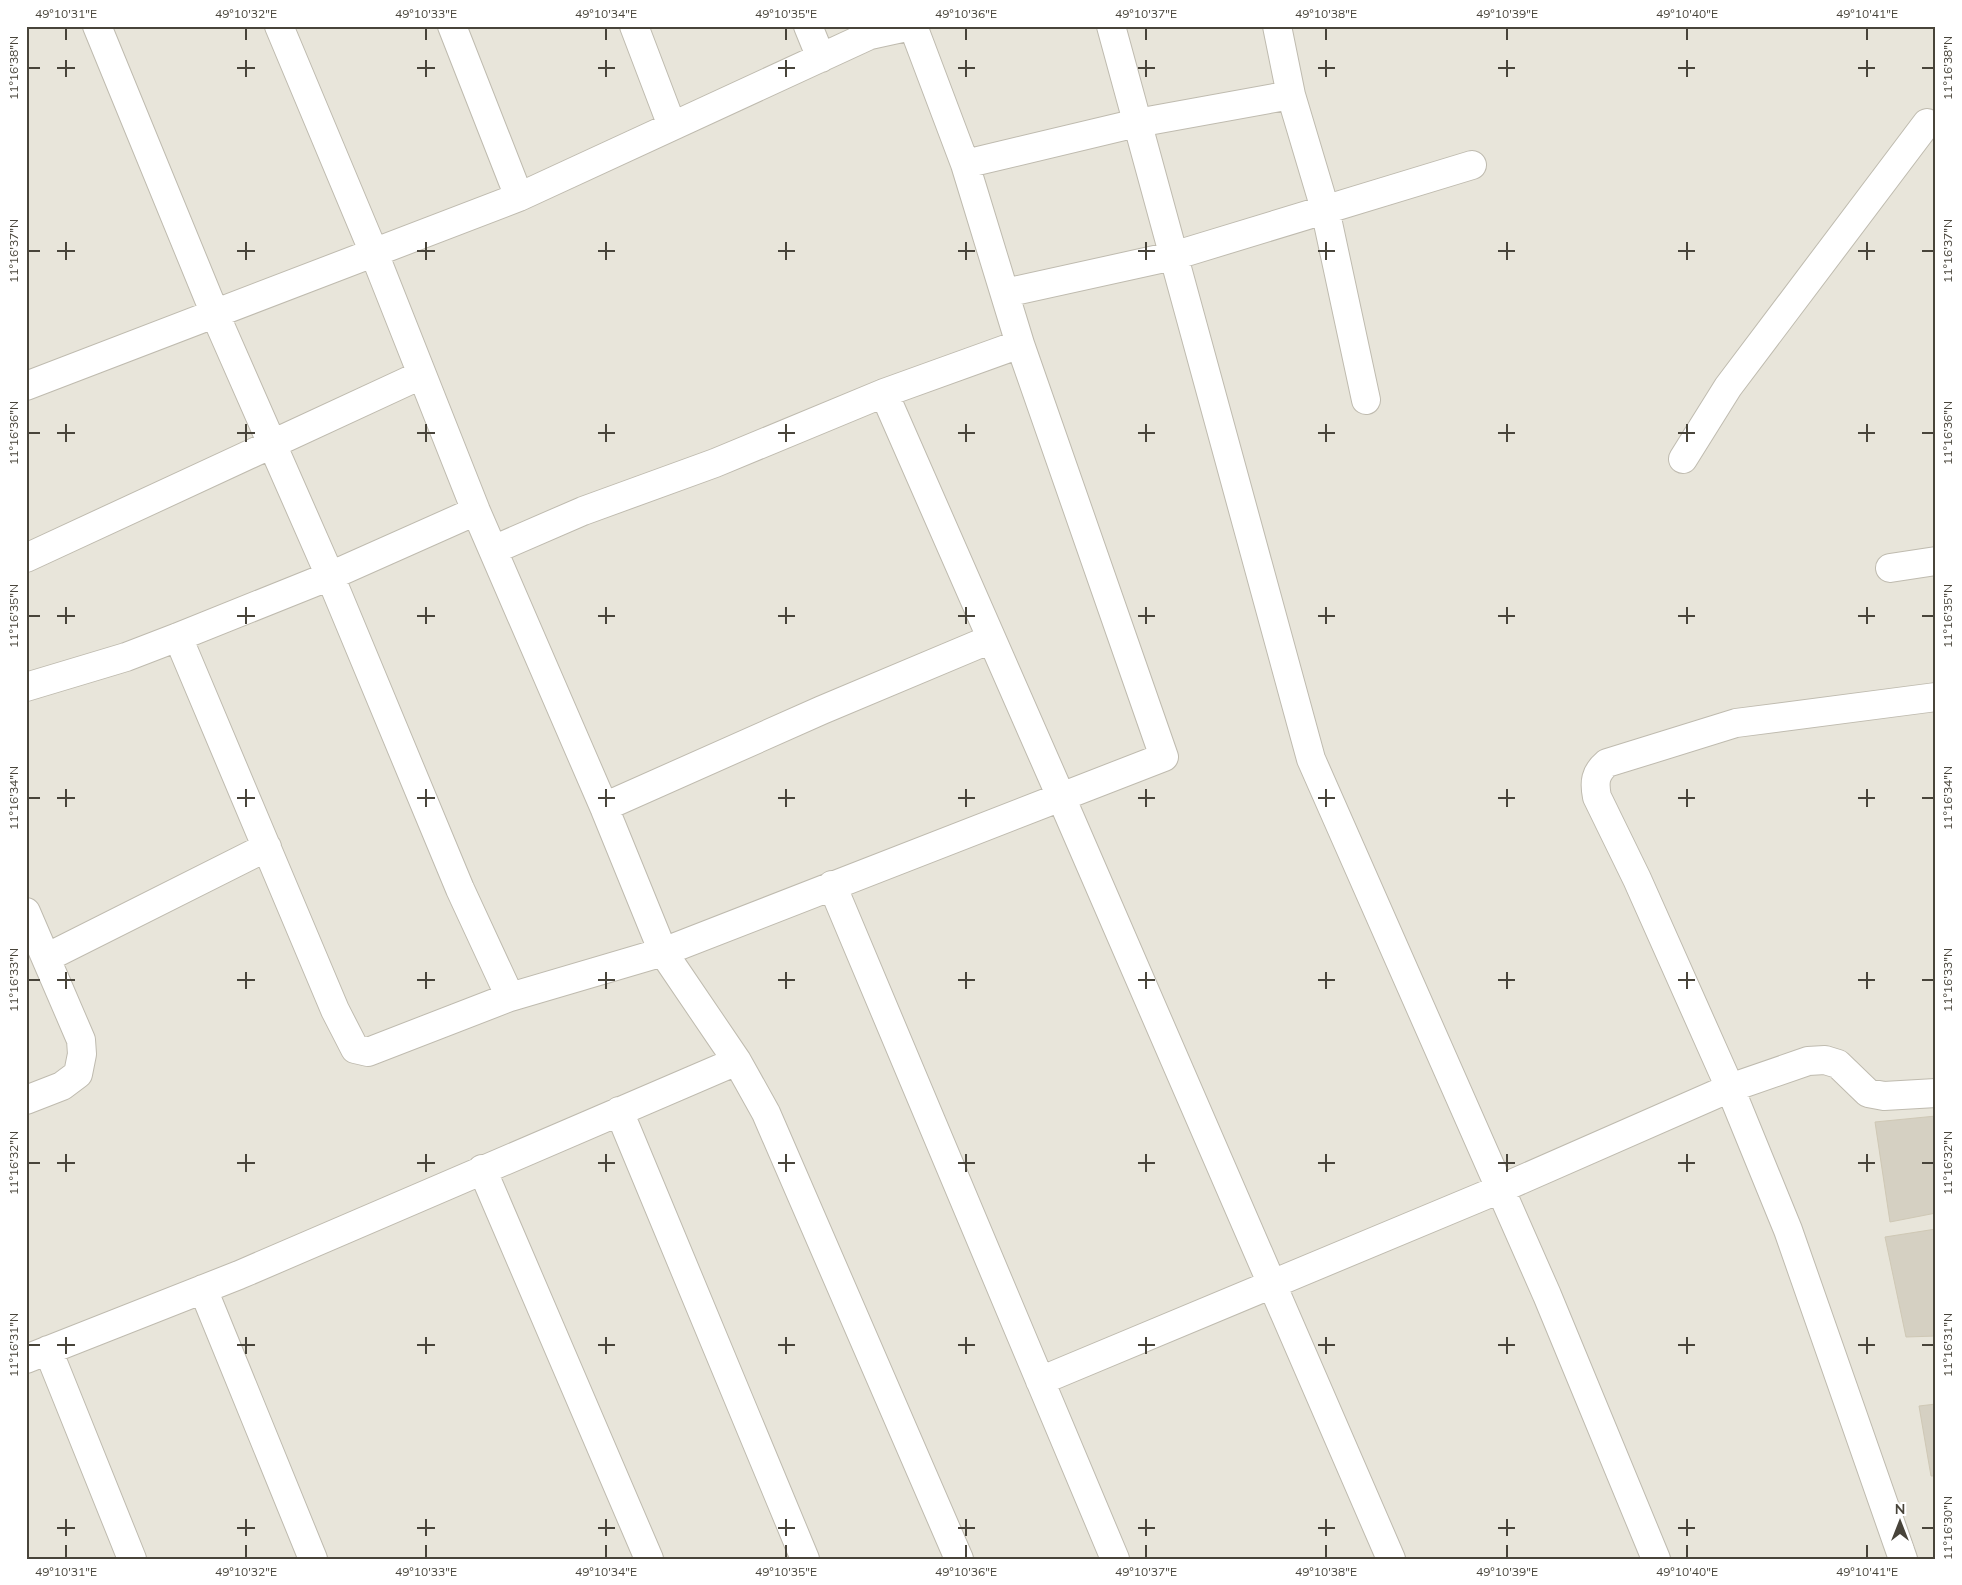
<svg xmlns="http://www.w3.org/2000/svg" width="1962" height="1585" font-family="Mulish,sans-serif">
	<style>
		.residential { fill: #e8e5da }
		.building { fill: #d5d0c2; stroke: #cfc8b5 }
		.lines { fill: none; stroke-linecap: round; stroke-linejoin: round }
		.minor-casing { stroke: #bfbbaf; stroke-width: 30 }
		.minor { stroke: #fff; stroke-width: 28 }
		.ticks { fill: none; stroke: #48443a; stroke-width: 2 }
		.neatline { fill: none; stroke: #48443a; stroke-width: 2 }
		.ticks-label { font-size: 12px; text-anchor: middle; fill: #48443a }
	</style>
	<rect width="100%" height="100%" fill="#f4f3eb"/>
	<path class="residential" d="M26 26H1936V1559H26Z"/>
	<path class="building" d="M1936 1116V1213L1890 1222 1875 1122Z
		M1936 1229V1336L1906 1337 1885 1237Z
		M1936 1404V1476H1931L1919 1406Z"/>
	<g class="lines">
		<g class="minor-casing">
			<path id="minor" d="M97 26 215 314 330 576 460 889 510 997
				M279 26 374 253 476 511 604 807 663 952 737 1061 766 1113 959 1559
				M452 26 519 197
				M634 26 672 126
				M808 26 821 58
				M913 26 965 164 1020 344
				M1111 26 1311 759 1547 1295 1656 1559
				M1277 26 1291 95 1325 209 1366 400
				M965 164 1137 123 1291 95
				M1005 293 1173 256 1472 165
				M26 386 519 197 870 35 911 26
				M1683 459 1728 387 1927 123
				M493 550 583 511 715 463 884 393 1020 344 1164 757 1061 797 1391 1559
				M26 558 421 375
				M1890 568 1936 561
				M178 637 335 1010 355 1049 368 1052 510 997 663 952 1061 797 884 393
				M26 687 126 657 178 637 330 576 476 511
				M604 807 822 710 991 639
				M832 885 1115 1559
				M26 912 81 1040 82 1054 78 1074 62 1086 26 1100
				M46 958 267 847
				M619 1111 805 1559
				M482 1169 649 1559
				M203 1289 313 1559
				M48 1350 132 1559
				M26 1359 239 1275 737 1061
				M1040 1381 1500 1189 1730 1088 1808 1061 1825 1060 1838 1064 1868 1093 1884 1096 1936 1093
				M1903 1559 1788 1230 1730 1088 1637 879 1597 797C1594 782 1595 773 1607 763L1736 723 1936 697"/>
		</g>
		<use href="#minor" class="minor"/>
	</g>
	<path class="ticks" d="M66 28V40M246 28V40M426 28V40M606 28V40M786 28V40M966 28V40M1146 28V40M1326 28V40M1507 28V40M1687 28V40M1867 28V40M66 60V77M246 60V77M426 60V77M606 60V77M786 60V77M966 60V77M1146 60V77M1326 60V77M1507 60V77M1687 60V77M1867 60V77M28 68H40M57 68H75M237 68H255M417 68H435M598 68H615M778 68H795M958 68H975M1138 68H1155M1318 68H1335M1498 68H1515M1678 68H1695M1858 68H1875M1922 68H1934M66 242V260M246 242V260M426 242V260M606 242V260M786 242V260M966 242V260M1146 242V260M1326 242V260M1507 242V260M1687 242V260M1867 242V260M28 251H40M57 251H75M237 251H255M417 251H435M598 251H615M778 251H795M958 251H975M1138 251H1155M1318 251H1335M1498 251H1515M1678 251H1695M1858 251H1875M1922 251H1934M66 424V442M246 424V442M426 424V442M606 424V442M786 424V442M966 424V442M1146 424V442M1326 424V442M1507 424V442M1687 424V442M1867 424V442M28 433H40M57 433H75M237 433H255M417 433H435M598 433H615M778 433H795M958 433H975M1138 433H1155M1318 433H1335M1498 433H1515M1678 433H1695M1858 433H1875M1922 433H1934M66 607V624M246 607V624M426 607V624M606 607V624M786 607V624M966 607V624M1146 607V624M1326 607V624M1507 607V624M1687 607V624M1867 607V624M28 616H40M57 616H75M237 616H255M417 616H435M598 616H615M778 616H795M958 616H975M1138 616H1155M1318 616H1335M1498 616H1515M1678 616H1695M1858 616H1875M1922 616H1934M66 789V807M246 789V807M426 789V807M606 789V807M786 789V807M966 789V807M1146 789V807M1326 789V807M1507 789V807M1687 789V807M1867 789V807M28 798H40M57 798H75M237 798H255M417 798H435M598 798H615M778 798H795M958 798H975M1138 798H1155M1318 798H1335M1498 798H1515M1678 798H1695M1858 798H1875M1922 798H1934M66 972V989M246 972V989M426 972V989M606 972V989M786 972V989M966 972V989M1146 972V989M1326 972V989M1507 972V989M1687 972V989M1867 972V989M28 980H40M57 980H75M237 980H255M417 980H435M598 980H615M778 980H795M958 980H975M1138 980H1155M1318 980H1335M1498 980H1515M1678 980H1695M1858 980H1875M1922 980H1934M66 1154V1172M246 1154V1172M426 1154V1172M606 1154V1172M786 1154V1172M966 1154V1172M1146 1154V1172M1326 1154V1172M1507 1154V1172M1687 1154V1172M1867 1154V1172M28 1163H40M57 1163H75M237 1163H255M417 1163H435M598 1163H615M778 1163H795M958 1163H975M1138 1163H1155M1318 1163H1335M1498 1163H1515M1678 1163H1695M1858 1163H1875M1922 1163H1934M66 1337V1354M246 1337V1354M426 1337V1354M606 1337V1354M786 1337V1354M966 1337V1354M1146 1337V1354M1326 1337V1354M1507 1337V1354M1687 1337V1354M1867 1337V1354M28 1345H40M57 1345H75M237 1345H255M417 1345H435M598 1345H615M778 1345H795M958 1345H975M1138 1345H1155M1318 1345H1335M1498 1345H1515M1678 1345H1695M1858 1345H1875M1922 1345H1934M66 1519V1536M246 1519V1536M426 1519V1536M606 1519V1536M786 1519V1536M966 1519V1536M1146 1519V1536M1326 1519V1536M1507 1519V1536M1687 1519V1536M57 1528H75M237 1528H255M417 1528H435M598 1528H615M778 1528H795M958 1528H975M1138 1528H1155M1318 1528H1335M1498 1528H1515M1678 1528H1695M1922 1528H1934M66 1545V1558M246 1545V1558M426 1545V1558M606 1545V1558M786 1545V1558M966 1545V1558M1146 1545V1558M1326 1545V1558M1507 1545V1558M1687 1545V1558M1867 1545V1558"/>
	<rect width="1962" height="1585" fill="none" stroke="#ffffff" stroke-width="55"/>
	<g transform="translate(1900 1522)" stroke="#ffffff" stroke-width="4" paint-order="stroke">
	<path d="M0-4L9 19L0 12L-9 19Z" fill="#48443a"/>
	<text y="-8" font-size="14" font-weight="bold" text-anchor="middle" fill="#48443a">N</text>
	</g>
	<rect x="28" y="28" width="1906" height="1530" class="neatline"/>
	<g class="ticks-label">
		<text x="66" y="18">49°10'31"E</text>
		<text x="246" y="18">49°10'32"E</text>
		<text x="426" y="18">49°10'33"E</text>
		<text x="606" y="18">49°10'34"E</text>
		<text x="786" y="18">49°10'35"E</text>
		<text x="966" y="18">49°10'36"E</text>
		<text x="1146" y="18">49°10'37"E</text>
		<text x="1326" y="18">49°10'38"E</text>
		<text x="1507" y="18">49°10'39"E</text>
		<text x="1687" y="18">49°10'40"E</text>
		<text x="1867" y="18">49°10'41"E</text>
		<text transform="translate(14 68) rotate(-90)" y="4">11°16'38"N</text>
		<text transform="translate(1948 68) rotate(-90)" y="4">11°16'38"N</text>
		<text transform="translate(14 251) rotate(-90)" y="4">11°16'37"N</text>
		<text transform="translate(1948 251) rotate(-90)" y="4">11°16'37"N</text>
		<text transform="translate(14 433) rotate(-90)" y="4">11°16'36"N</text>
		<text transform="translate(1948 433) rotate(-90)" y="4">11°16'36"N</text>
		<text transform="translate(14 616) rotate(-90)" y="4">11°16'35"N</text>
		<text transform="translate(1948 616) rotate(-90)" y="4">11°16'35"N</text>
		<text transform="translate(14 798) rotate(-90)" y="4">11°16'34"N</text>
		<text transform="translate(1948 798) rotate(-90)" y="4">11°16'34"N</text>
		<text transform="translate(14 980) rotate(-90)" y="4">11°16'33"N</text>
		<text transform="translate(1948 980) rotate(-90)" y="4">11°16'33"N</text>
		<text transform="translate(14 1163) rotate(-90)" y="4">11°16'32"N</text>
		<text transform="translate(1948 1163) rotate(-90)" y="4">11°16'32"N</text>
		<text transform="translate(14 1345) rotate(-90)" y="4">11°16'31"N</text>
		<text transform="translate(1948 1345) rotate(-90)" y="4">11°16'31"N</text>
		<text transform="translate(1948 1528) rotate(-90)" y="4">11°16'30"N</text>
		<text x="66" y="1576">49°10'31"E</text>
		<text x="246" y="1576">49°10'32"E</text>
		<text x="426" y="1576">49°10'33"E</text>
		<text x="606" y="1576">49°10'34"E</text>
		<text x="786" y="1576">49°10'35"E</text>
		<text x="966" y="1576">49°10'36"E</text>
		<text x="1146" y="1576">49°10'37"E</text>
		<text x="1326" y="1576">49°10'38"E</text>
		<text x="1507" y="1576">49°10'39"E</text>
		<text x="1687" y="1576">49°10'40"E</text>
		<text x="1867" y="1576">49°10'41"E</text>
	</g>
</svg>
